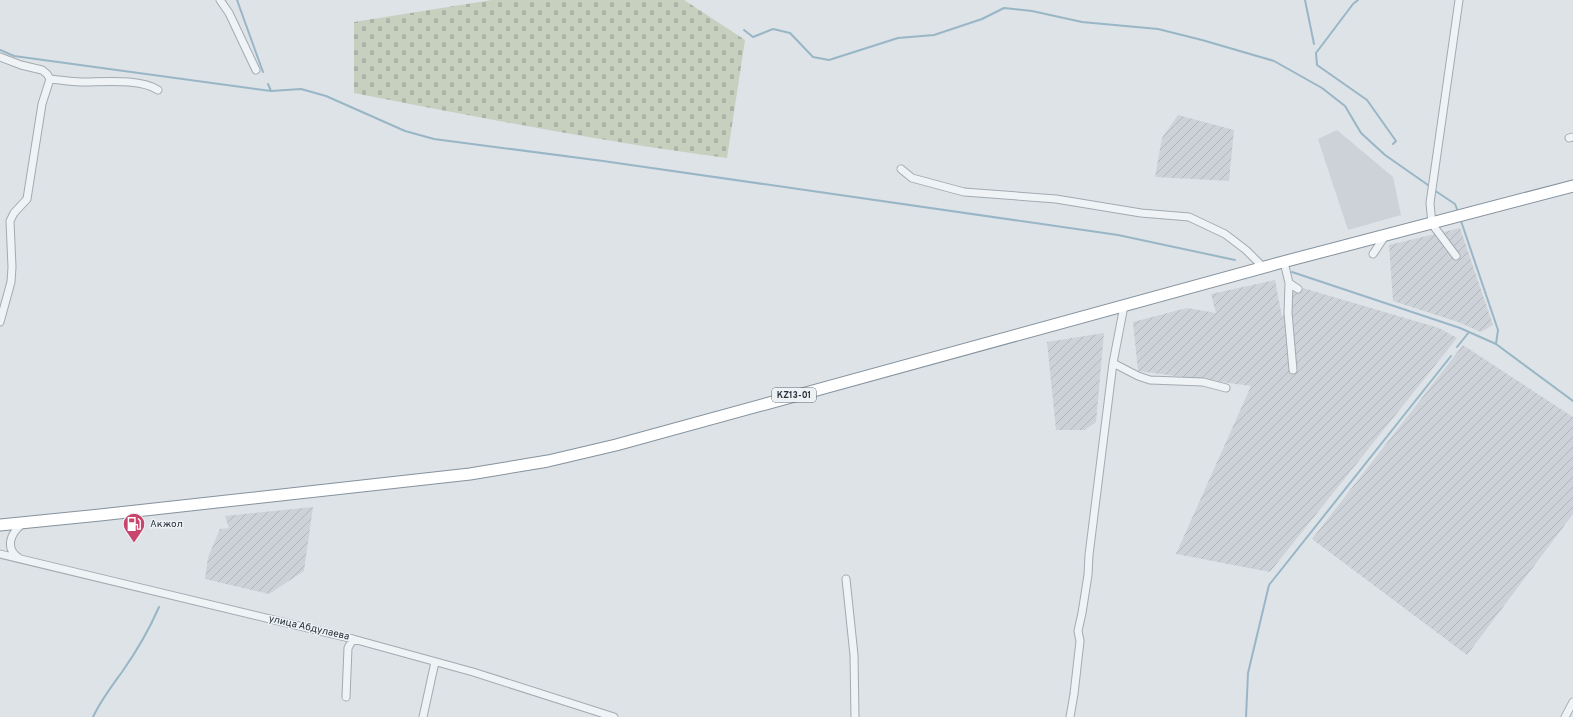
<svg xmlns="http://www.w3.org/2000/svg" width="1573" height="717" font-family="Overpass,sans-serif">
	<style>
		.built { fill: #ccd2d8 }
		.industrial { fill: url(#industrial-furrows) }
		.cemetery { fill: url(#cemetery-stones) }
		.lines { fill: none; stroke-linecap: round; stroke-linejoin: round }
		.stream { stroke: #99b6c6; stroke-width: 2 }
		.minor-casing { stroke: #a3aab1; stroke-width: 9 }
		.trunk-casing { stroke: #85929d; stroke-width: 13 }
		.minor { stroke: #f0f3f5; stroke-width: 7 }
		.trunk { stroke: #fff; stroke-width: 11 }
		.labels { text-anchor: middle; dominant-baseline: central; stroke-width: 3; stroke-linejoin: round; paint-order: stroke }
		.shield { fill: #edf1f4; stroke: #626b74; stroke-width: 1 }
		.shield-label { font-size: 9px; font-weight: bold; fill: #27323d }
		.poi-label { font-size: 10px; fill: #27323d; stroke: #edf1f4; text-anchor: start }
		.street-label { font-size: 10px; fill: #27323d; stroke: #edf1f4 }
	</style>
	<defs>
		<pattern id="industrial-furrows" width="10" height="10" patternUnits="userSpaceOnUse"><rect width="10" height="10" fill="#ccd2d8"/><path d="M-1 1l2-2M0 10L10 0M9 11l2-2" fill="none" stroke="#afb5ba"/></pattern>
		<pattern id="cemetery-stones" width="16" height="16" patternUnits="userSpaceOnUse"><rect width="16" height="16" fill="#c6d0bf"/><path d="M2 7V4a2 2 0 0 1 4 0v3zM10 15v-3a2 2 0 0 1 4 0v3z" fill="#aab3a5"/></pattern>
	</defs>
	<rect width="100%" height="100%" fill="#dde3e7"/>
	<path class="built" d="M1337 130 1393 177 1401 215 1348 230 1318 139Z"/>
	<path class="industrial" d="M1178 115 1234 130 1229 181 1155 177 1162 138Z
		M1460 228 1493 325 1481 332 1458 322 1393 301 1389 245Z
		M1275 280 1282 317 1296 286 1439 328 1457 338 1270 572 1176 554 1251 386 1138 371 1133 322 1187 308 1216 313 1211 294Z
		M1104 333 1096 422 1085 430H1056L1047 342Z
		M1463 345 1573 417V514L1467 655 1312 539Z
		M313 507 304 571 269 594 205 579 208 557 220 529 229 528 225 516Z"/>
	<path class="cemetery" d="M492 0H684L745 40 727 158C602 142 478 117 354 93V22Z"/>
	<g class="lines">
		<path class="stream" d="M237 0 263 72
			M1305 0 1314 44
			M1358 0 1353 4 1316 53 1317 65 1367 100 1396 141 1393 144
			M744 30 753 37 773 29 790 33 813 57 829 60 898 38 934 35 982 19 1004 8 1032 11 1082 22 1158 29 1202 40 1274 61 1322 88 1345 106 1361 133 1385 155 1428 185
			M0 50 14 56 271 91 301 89 326 96 405 131 434 139 603 161 1118 235 1235 260
			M268 84 271 91
			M1434 190 1455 204 1457 209
			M1461 221 1498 330 1496 344
			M1292 272 1460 328 1496 344 1573 401
			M1457 347 1469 332
			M93 717C101 700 111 687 122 672 136 652 149 630 159 607
			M1246 717 1248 673 1269 585 1451 356"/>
		<g class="minor-casing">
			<path id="minor" d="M220 0 229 13 256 70
				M0 57 21 65 42 70 47 74 50 79 42 104 27 199 14 213 10 221 12 267 11 282 0 322
				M50 79C61 80 71 82 81 82 103 82 140 78 158 90
				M1569 138 1573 137
				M901 169 912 178 964 192 1056 199 1141 213 1189 217 1225 234 1246 250 1263 267
				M1373 254 1385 236
				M1456 256 1432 224 1430 203 1459 0
				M1284 262 1289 283 1288 313 1293 370
				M1289 283 1298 289
				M1113 363 1138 376 1150 380 1203 382 1226 388
				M0 554 353 639 473 672 614 717
				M19 558C4 548 11 533 22 524
				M846 579 854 655 855 717
				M346 697 348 648 353 639
				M423 717 435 662
				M1070 717 1074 694 1080 641 1078 631 1082 613 1088 575 1089 555 1113 363 1124 306
				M1565 717 1573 702"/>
		</g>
		<g class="trunk-casing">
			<path id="trunk" d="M0 525 100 515 470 474 548 461 616 445 1279 263 1573 186"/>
		</g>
		<use href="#minor" class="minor"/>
		<use href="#trunk" class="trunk"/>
	</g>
	<defs>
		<g id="fuel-pin" transform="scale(1.15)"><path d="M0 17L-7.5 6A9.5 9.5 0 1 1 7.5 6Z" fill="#c8466e" stroke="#edf1f4"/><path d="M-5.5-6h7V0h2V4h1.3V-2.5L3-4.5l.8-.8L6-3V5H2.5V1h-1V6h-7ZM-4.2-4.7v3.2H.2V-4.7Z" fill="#fff"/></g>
	</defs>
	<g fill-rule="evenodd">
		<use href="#fuel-pin" x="134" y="524"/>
	</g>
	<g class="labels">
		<rect class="shield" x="772" y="388" width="44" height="14" rx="3"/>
		<g class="shield-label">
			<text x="794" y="395">KZ13-01</text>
		</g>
		<g class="poi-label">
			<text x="150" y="524">Акжол</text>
		</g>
		<g class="street-label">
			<text transform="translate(309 628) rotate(13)">улица Абдулаева</text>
		</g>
	</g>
</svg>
